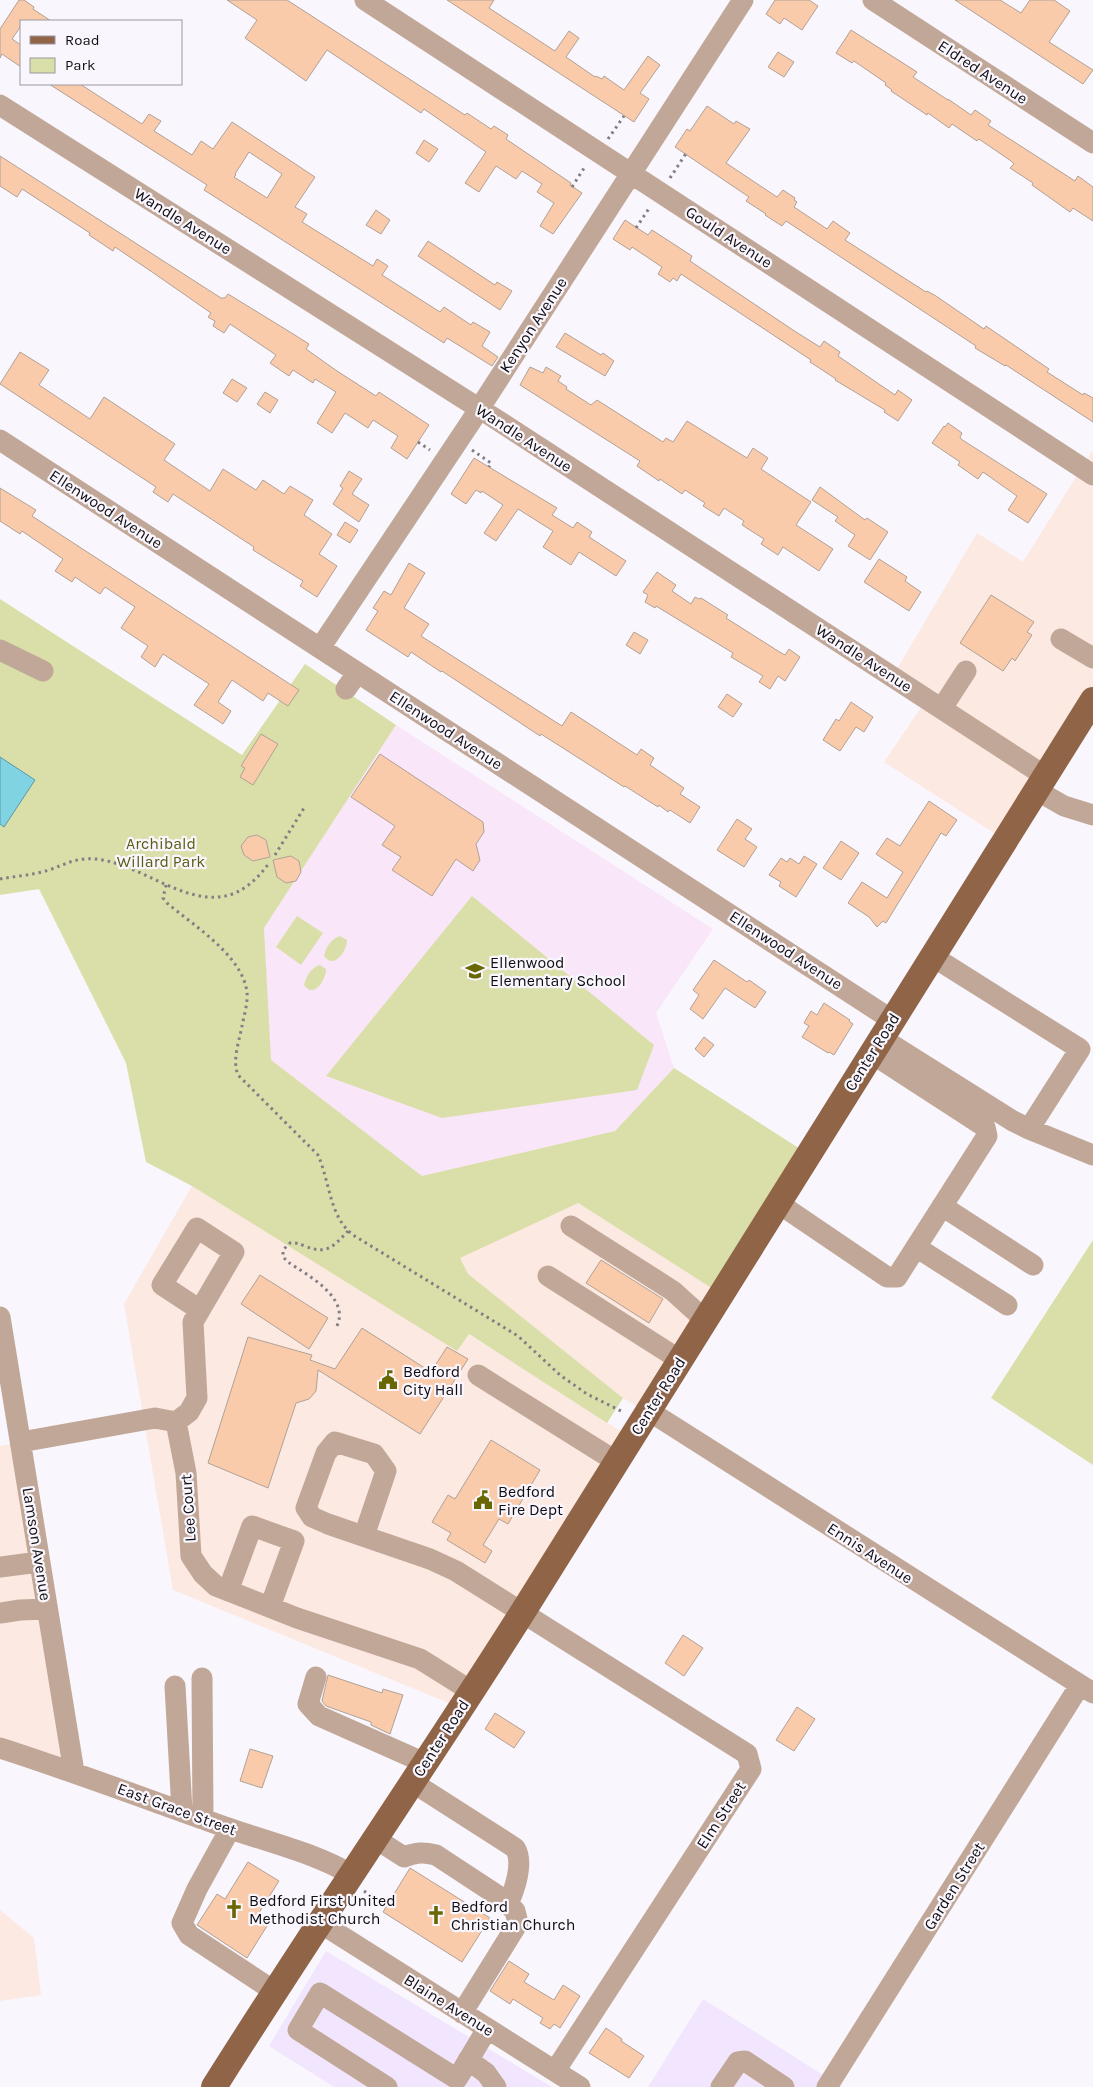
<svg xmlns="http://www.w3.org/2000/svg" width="1093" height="2087" font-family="Karla,sans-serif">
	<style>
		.commercial { fill: #fce9e1 }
		.built { fill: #f2e6fe }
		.education { fill: #f9e7f9 }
		.green { fill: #dadea8 }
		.water { fill: #7fd3e2; stroke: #5e98a4 }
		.building { fill: #f9cbab; stroke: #b1a196; fill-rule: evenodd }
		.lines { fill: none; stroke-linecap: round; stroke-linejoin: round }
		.path { stroke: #817e84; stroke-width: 3; stroke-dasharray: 2.5 4; stroke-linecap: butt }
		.minor { stroke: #c1a797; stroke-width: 21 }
		.major { stroke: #906446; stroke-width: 26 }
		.labels { text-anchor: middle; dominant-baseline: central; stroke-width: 4.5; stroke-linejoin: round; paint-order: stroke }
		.street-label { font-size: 16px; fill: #110e13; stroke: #f9f6fd }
		.park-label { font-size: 16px; fill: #5a5c14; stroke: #f9f6fd }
		.poi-label { font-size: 16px; fill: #110e13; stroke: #f9f6fd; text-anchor: start }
	</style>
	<rect width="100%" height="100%" fill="#f9f6fd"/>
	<path class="commercial" d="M1093 450V700L1005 840 884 762 927 699 893 676 977 533 1023 562Z
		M505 1157 721 1294 647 1413 623 1398 467 1274 422 1176Z
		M192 1186 457 1350 468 1334 631 1438 461 1708 173 1590 124 1304Z
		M21 1442 74 1772 0 1748V1446Z
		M0 1910 34 1938 41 1995 0 2001Z"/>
	<path class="built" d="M326 1951 552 2087H334L269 2046Z
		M703 1999 842 2087H648Z"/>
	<path class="education" d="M396 725 713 929 656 1013 674 1068 615 1131 422 1176 270 1060 264 928Z"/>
	<path class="green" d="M0 599 242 755 305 664 396 725 264 928 271 1060 422 1176 615 1131 674 1068 808 1154 721 1294 578 1203 460 1258 468 1274 623 1398 607 1423 469 1334 457 1351 192 1186 146 1162 126 1063 39 889 0 895Z
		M472 896 654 1045 637 1090 442 1118 326 1076Z
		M297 916 323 933 301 965 276 947Z
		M340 936 347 940C347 951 334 970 324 956 326 947 331 939 340 936Z
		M320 965 326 969C326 980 314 999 304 985 306 976 311 968 320 965Z
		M1093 1240V1465L991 1398Z"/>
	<path class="water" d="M0 757 35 780 4 827 0 824Z"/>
	<path class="building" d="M19 0H24L34 7 33 9 51 21H21V26L12 39 21 45V67L2 54 0 58V29Z
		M227 0H287L465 115 467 113 491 129 494 126 508 135 506 139 571 183 570 185 582 193 553 234 540 226 554 203 537 192 542 184 522 171 516 179 496 166 479 192 465 183 486 152 424 109 421 113 327 50 306 81 245 38 257 20Z
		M447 0H494L489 8 555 51 569 31 579 38 566 57 595 77 596 76 602 79 604 76 624 90 648 56 660 65 640 93 649 99 634 122Z
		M775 0H809L818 6 802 30 784 18 780 24 766 14Z
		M955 0H1000L1021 13 1030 0H1054L1070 11 1049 42 1093 70 1083 84Z
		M851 30 917 72 913 77 948 100V99L971 115 975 110 991 121 988 125 1016 143 1075 181 1078 176 1093 187V221L1073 208 1070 212 1032 185 1033 183 1010 168 1014 164 1011 161 979 139 977 141 952 124 949 128 928 113 927 115 891 91 892 90 885 85 886 83 854 61 852 63 836 53Z
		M778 52 794 62 784 77 768 67Z
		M49 84H80L142 124 149 114 161 121 154 131 192 155 201 141 213 149 232 122 315 177 295 207 307 214 302 222 373 266 377 259 388 266 382 275 440 312 444 307 471 325 473 322 490 332 482 346 498 357 492 366 447 338 444 343 204 190 207 185ZM249 152 282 174 267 198 234 177 236 175 235 174Z
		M707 106 734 124 736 121 750 129 726 163 777 197 783 190 795 198 794 200 797 202 794 207 827 229 833 221 850 233 845 240 926 292 927 291 936 296 984 329 986 326 1049 369 1047 372 1083 395 1084 393 1093 398V422L1006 365 1005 366 975 348 976 346 786 221 782 226 765 215 766 214 746 201 749 197 675 147 687 129 690 131Z
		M424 140 438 149 429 162 416 153Z
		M0 156 221 298H225L228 294 290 332 309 344 306 349 337 371 376 396 379 392 429 425 407 459 391 448 398 436 373 420 368 428 345 413 332 433 317 423 336 392 315 379 313 383 293 370 289 376 270 363 276 355 230 324 224 333 213 326 215 321 208 317 211 313 155 274 115 247 113 251 89 235 90 233 22 189 17 197 0 186Z
		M376 210 390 220 381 234 366 225Z
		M625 220 648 235 652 230 692 256 690 261 796 332 820 347 824 341 840 352 838 356 895 395 898 390 912 400 898 421 884 412 885 410 835 380 836 379 810 362 811 360 681 274 677 281 673 278 670 282 658 274 662 267 632 247 630 250 613 239Z
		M428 241 495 285 497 282 512 291 500 310 418 256Z
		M565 333 601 355 603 353 614 361 605 376 556 347Z
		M20 352 49 370 39 385 90 419 104 397 175 444 164 460 210 491 223 469 256 490 263 480 284 494 290 486 313 500 304 515 332 534 319 554 337 566 317 597 300 586 303 581 253 550 254 547 173 494 168 502 153 492 156 487 0 384Z
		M530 367 543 373 546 367 561 376 558 381 567 387 566 389 591 405 597 400 663 442 666 438 673 442 687 421 747 458 753 448 768 458 761 469 811 502 796 525 833 549 819 571 783 547 778 555 761 544 764 539 742 525 744 521 724 508 719 516 703 506 705 503 685 490 682 494 660 479 659 481 637 466 640 461 520 385Z
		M232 379 247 388 237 402 223 393Z
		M265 392 278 400 270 413 257 404Z
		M948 423 962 433 960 437 961 439 1047 494 1028 523 1008 510 1017 496 983 472 978 479 958 465 960 462 932 443 944 426 945 427Z
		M474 458 557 508 552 515 573 528 577 522 592 532 589 537 626 561 616 576 579 552 571 565 543 547 553 531 518 509 496 541 484 533 503 505 482 491 481 493 476 490 466 504 451 494Z
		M349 471 362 479 352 494 369 505 359 522 333 504 343 488 340 486Z
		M820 487 865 520 867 518 888 532 870 560 848 546 855 535 835 521 838 517 812 500Z
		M0 488 36 510 32 516 299 690 288 706 268 693 263 701 232 680 218 702 231 711 223 724 194 705 209 684 163 654 155 667 141 657 148 646 121 628 135 607 105 587 100 594 75 577 72 582 55 571 63 559 22 531 20 534 0 521Z
		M345 522 358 530 350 543 337 535Z
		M879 559 907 577 905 581 921 592 909 611 864 582Z
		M409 563 425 573 404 608 429 624 421 636 562 726 571 712 637 755 641 749 654 758 650 765 684 788 680 794 700 807 690 823 670 810 668 812 659 805 658 807 625 786 624 787 541 734 540 736 442 671 441 672 411 652 408 657 366 630 378 611 373 608 384 591 391 595Z
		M657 572 676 585 672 591 691 604 695 597 699 599 701 598 728 615 726 618 778 651 785 655 789 649 800 657 785 681 778 676 770 689 759 682 763 676 731 657 733 653 656 606 655 608 645 602 648 595 643 592Z
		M991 595 1034 622 1027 632 1032 635 1015 661 1012 658 1003 671 960 643Z
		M634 632 648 640 640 654 626 645Z
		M727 694 742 704 733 717 718 707Z
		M851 702 873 717 864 732 856 727 840 751 823 740 836 719 839 721Z
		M261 734 278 744 253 785 240 777 245 768 241 766Z
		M380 754 483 822 484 832 476 844 480 860 473 871 456 859 432 896 392 870 401 857 382 845 395 826 351 797Z
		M929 801 957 820 946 836 941 833 886 923 883 921 877 927 869 917 848 903 862 882 887 898 903 872 876 854 887 838 900 846Z
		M737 819 752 829 745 839 757 847 744 867 717 850Z
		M257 835 266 840 270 857 253 861 244 855 241 846 248 837Z
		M841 841 859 853 841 880 823 868Z
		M291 856 299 861 301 872 296 881 286 883 277 877 273 860Z
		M804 856 817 864 796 897 779 886 781 882 769 875 781 858 787 862 790 858 799 864Z
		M714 960 747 982 749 980 766 992 755 1008 725 988 703 1019 690 1009 699 995 693 990Z
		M824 1003 850 1020 849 1021 853 1024 834 1055 829 1052 828 1053 802 1037 809 1026 804 1023 811 1011 817 1015Z
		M704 1037 714 1045 704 1057 695 1049Z
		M601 1260 663 1299 649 1323 586 1283Z
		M260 1275 328 1318 309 1349 241 1304Z
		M362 1328 431 1372 447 1347 468 1359 420 1434 318 1370 316 1391 309 1399 296 1403 268 1488 208 1463 248 1337 312 1355 310 1360 335 1369Z
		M491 1440 540 1470 508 1524 499 1519 483 1545 492 1551 485 1563 447 1540 451 1533 432 1522 448 1495 455 1499Z
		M683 1635 703 1648 684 1676 665 1663Z
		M328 1675 382 1693 383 1689 403 1695 390 1734 371 1725V1722L326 1706 322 1701Z
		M797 1707 815 1719 794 1751 776 1740Z
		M495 1713 525 1732 514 1748 485 1729Z
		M250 1749 273 1756 262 1788 240 1781Z
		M248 1862 279 1881 255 1919 267 1926 247 1958 197 1925 217 1894 225 1899Z
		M410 1868 490 1918 462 1962 383 1912Z
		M509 1961 529 1974 524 1982 554 2000 563 1985 580 1996 560 2028 554 2024 550 2029 540 2023 543 2018 513 1999 510 2004 490 1991Z
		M606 2028 622 2039 621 2041 644 2056 629 2078 589 2053Z"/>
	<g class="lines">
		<path class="path" d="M608 139 624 116
			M670 178 687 152
			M572 187 586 165
			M636 228 650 207
			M418 442 430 450
			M472 450 491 463 489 467
			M275 855 304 808
			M0 879C16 876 34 875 49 870 66 864 77 857 96 859 157 866 215 939 269 863
			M166 885 163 898 167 903C194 926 242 955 247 992 248 1003 244 1016 242 1026 239 1042 232 1060 238 1075L318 1155C330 1182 329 1216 353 1235L518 1336 560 1375 587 1394 621 1411
			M337 1326C350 1297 307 1275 288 1262L283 1257V1250L290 1243C295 1242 299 1244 305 1246 327 1255 333 1247 348 1231
			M364 1891 376 1900"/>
		<path class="minor" d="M365 0 1093 475
			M873 0 1093 143
			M0 105 491 416 1045 776
			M0 440 892 1020
			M1061 639 1093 658
			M320 648 470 423 743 0
			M0 650 43 671
			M346 689 357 673
			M942 708 966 671
			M1036 790 1064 806 1093 815
			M881 1038 1013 1121 1029 1129 1080 1049 932 956
			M1029 1129 1093 1155
			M778 1203 887 1277H897L987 1136 985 1127 871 1053
			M942 1206 1033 1265
			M571 1226 673 1291 705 1320
			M916 1247 1007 1305
			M548 1276 680 1360
			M0 1317 74 1772
			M478 1375 617 1462
			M649 1411 1093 1693
			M176 1422 186 1473 191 1556 203 1574 216 1586 297 1618 420 1659 471 1691
			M176 1422 189 1412 197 1398 193 1322 234 1252 197 1228 162 1285 200 1310
			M21 1442 155 1418 176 1422
			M364 1536 386 1471 374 1454 335 1442 326 1453 306 1508 312 1517 328 1524 430 1559 456 1571 747 1754 751 1769 555 2071
			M0 1567 39 1562
			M228 1591 252 1526 294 1541 270 1607
			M0 1613 20 1610 47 1609
			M316 1677 308 1704 319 1716 425 1763
			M202 1678 203 1819
			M175 1686 182 1811
			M0 1748C78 1773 154 1802 231 1829 271 1843 315 1853 352 1875
			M412 1782 515 1848C524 1862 515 1889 508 1904
			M230 1829 197 1889 182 1923 189 1935 274 1991
			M376 1839 404 1857C416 1852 424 1852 436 1855L503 1899 515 1911 518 1923 462 2013
			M319 1922 580 2087
			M468 2060 486 2073 496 2087
			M387 2087 298 2030 320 1993 457 2079 487 2029
			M721 2087 738 2062 745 2061 784 2087
			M827 2087 1080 1685"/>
		<path class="major" d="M214 2087C315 1926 423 1770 524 1610 715 1307 903 1003 1093 700"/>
	</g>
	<defs>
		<g id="school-bare" transform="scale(1.5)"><path d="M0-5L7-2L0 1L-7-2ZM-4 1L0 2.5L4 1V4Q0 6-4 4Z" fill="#686701" stroke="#f9f6fd" stroke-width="2.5" paint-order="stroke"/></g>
		<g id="civic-bare" transform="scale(1.5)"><path d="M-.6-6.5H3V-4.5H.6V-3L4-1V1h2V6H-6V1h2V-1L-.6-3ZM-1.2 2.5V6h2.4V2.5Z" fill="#686701" stroke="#f9f6fd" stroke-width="2.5" paint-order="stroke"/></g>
		<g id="church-bare" transform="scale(1.5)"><path d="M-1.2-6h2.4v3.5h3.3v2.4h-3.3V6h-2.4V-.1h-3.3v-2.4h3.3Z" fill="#686701" stroke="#f9f6fd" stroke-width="2.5" paint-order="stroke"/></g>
	</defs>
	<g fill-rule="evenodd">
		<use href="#school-bare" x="475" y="971"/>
		<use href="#civic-bare" x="388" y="1380"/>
		<use href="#civic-bare" x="483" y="1500"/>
		<use href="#church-bare" x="234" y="1909"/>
		<use href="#church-bare" x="436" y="1915"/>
	</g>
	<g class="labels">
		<g class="street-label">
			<text transform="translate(983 72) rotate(33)">Eldred Avenue</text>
			<text transform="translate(183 221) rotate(32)">Wandle Avenue</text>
			<text transform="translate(729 237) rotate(33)">Gould Avenue</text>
			<text transform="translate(533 325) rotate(-57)">Kenyon Avenue</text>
			<text transform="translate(524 438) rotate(33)">Wandle Avenue</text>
			<text transform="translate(106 509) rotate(33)">Ellenwood Avenue</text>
			<text transform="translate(864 658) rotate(33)">Wandle Avenue</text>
			<text transform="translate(446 730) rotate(33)">Ellenwood Avenue</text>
			<text transform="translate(786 950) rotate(33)">Ellenwood Avenue</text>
			<text transform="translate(872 1052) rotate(-58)">Center Road</text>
			<text transform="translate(658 1396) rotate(-58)">Center Road</text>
			<text transform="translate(188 1508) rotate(-94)">Lee Court</text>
			<text transform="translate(37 1544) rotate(81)">Lamson Avenue</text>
			<text transform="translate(870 1553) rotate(33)">Ennis Avenue</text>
			<text transform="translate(441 1738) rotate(-57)">Center Road</text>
			<text transform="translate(177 1809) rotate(20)">East Grace Street</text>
			<text transform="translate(721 1815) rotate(-57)">Elm Street</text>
			<text transform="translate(954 1886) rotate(-58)">Garden Street</text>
			<text transform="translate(449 2005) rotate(32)">Blaine Avenue</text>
		</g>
		<g class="park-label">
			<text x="161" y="843">Archibald<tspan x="161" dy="18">Willard Park</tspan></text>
		</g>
		<g class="poi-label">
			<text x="490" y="962">Ellenwood<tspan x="490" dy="18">Elementary School</tspan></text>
			<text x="403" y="1371">Bedford<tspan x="403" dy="18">City Hall</tspan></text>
			<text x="498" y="1491">Bedford<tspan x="498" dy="18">Fire Dept</tspan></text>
			<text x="249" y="1900">Bedford First United<tspan x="249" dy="18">Methodist Church</tspan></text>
			<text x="451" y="1906">Bedford<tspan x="451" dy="18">Christian Church</tspan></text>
		</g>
	</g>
	<rect x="20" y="20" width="162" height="65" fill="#f9f6fd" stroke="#9c999f"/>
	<rect x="30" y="36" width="25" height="8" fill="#906446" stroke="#9c999f"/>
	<text x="65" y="45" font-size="15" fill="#110e13">Road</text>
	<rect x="30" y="58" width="25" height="15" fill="#dadea8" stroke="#9c999f"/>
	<text x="65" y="70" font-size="15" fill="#110e13">Park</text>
</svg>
